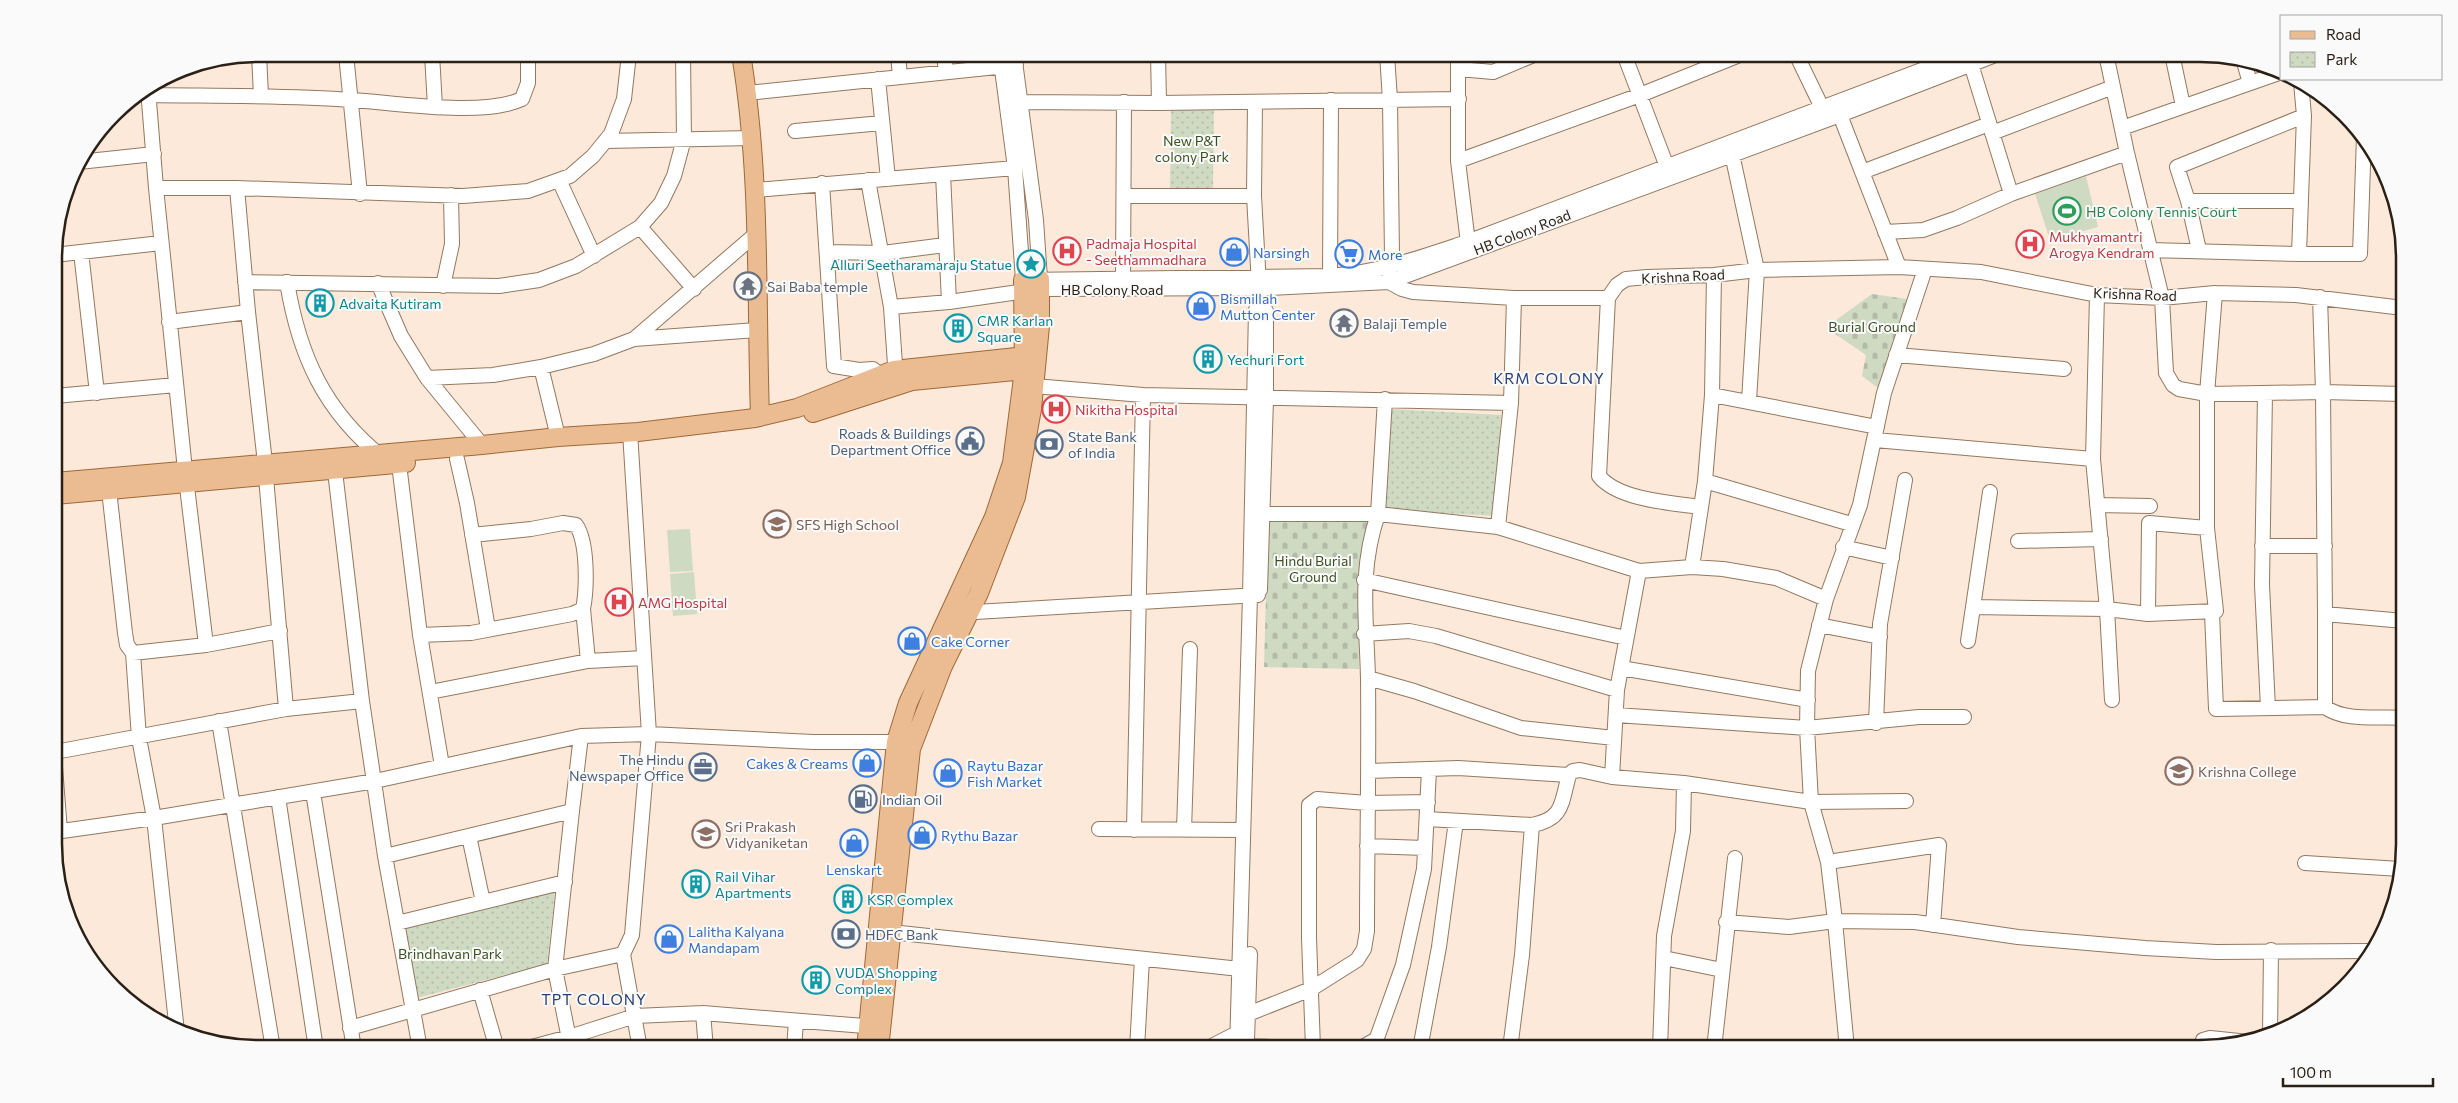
<svg xmlns="http://www.w3.org/2000/svg" width="2458" height="1103" font-family="Commissioner,sans-serif">
	<style>
		.grass { fill: #cfdac3 }
		.cemetery { fill: url(#cemetery-stones) }
		.park { fill: url(#park-dots) }
		.lines { fill: none; stroke-linecap: round; stroke-linejoin: round }
		.minor-casing { stroke: #947860; stroke-width: 16 }
		.major-casing { stroke: #9f6838; stroke-width: 20 }
		.minor { stroke: #fff; stroke-width: 14 }
		.major { stroke: #ebbc92; stroke-width: 18 }
		.labels { text-anchor: middle; dominant-baseline: central; stroke-width: 4; stroke-linejoin: round; paint-order: stroke }
		.park-label { font-size: 14px; fill: #3c5123; stroke: #fafafa }
		.leisure-label { font-size: 14px; fill: #27864d; stroke: #fafafa; text-anchor: start }
		.street-label { font-size: 14px; fill: #2b2016; stroke: #fafafa }
		.health-label { font-size: 14px; fill: #be3a42; stroke: #fafafa; text-anchor: start }
		.shop-label { font-size: 14px; fill: #366cbe; stroke: #fafafa; text-anchor: start }
		.culture-label { font-size: 14px; fill: #0d838f; stroke: #fafafa; text-anchor: start }
		.worship-label { font-size: 14px; fill: #5b616d; stroke: #fafafa; text-anchor: start }
		.service-label { font-size: 14px; fill: #4e5e75; stroke: #fafafa; text-anchor: start }
		.education-label { font-size: 14px; fill: #785e54; stroke: #fafafa; text-anchor: start }
		.neighbourhood-label { font-size: 15px; letter-spacing: 1px; fill: #2a3e77; stroke: #fafafa }
		.rim { fill: none; stroke: #2b2016; stroke-width: 2.5 }
	</style>
	<defs>
		<pattern id="cemetery-stones" width="16" height="16" patternUnits="userSpaceOnUse" patternTransform="scale(1.25)"><rect width="16" height="16" fill="#cfdac3"/><path d="M2 7V4a2 2 0 0 1 4 0v3zM10 15v-3a2 2 0 0 1 4 0v3z" fill="#b2bba7"/></pattern>
		<pattern id="park-dots" width="8" height="8" patternUnits="userSpaceOnUse" patternTransform="scale(1.25)"><rect width="8" height="8" fill="#cfdac3"/><path d="M2 2h.1M6 6h.1" fill="none" stroke="#b2bba7" stroke-width="1.8" stroke-linecap="round"/></pattern>
	</defs>
	<rect width="100%" height="100%" fill="#fce9d9"/>
	<path class="grass" d="M2086 176 2098 227 2050 240 2035 194Z
		M690 529 693 571 670 572 667 530Z
		M694 572 697 614 673 616 670 574Z"/>
	<path class="cemetery" d="M1872 294 1907 299 1878 388 1862 376 1866 355 1835 334 1832 323Z
		M1368 519 1358 592 1359 669 1264 667 1268 522Z"/>
	<path class="park" d="M1171 107H1214L1213 191 1195 193 1170 189Z
		M1392 409 1501 415 1495 516 1386 510Z
		M555 891 547 964 417 998 405 928Z"/>
	<g class="lines">
		<g class="minor-casing">
			<path id="minor" d="M259 54 261 96
				M346 54 360 194
				M432 54 435 107
				M898 54 900 77
				M944 54 946 72
				M1000 54 1015 168 1023 280 1330 276C1381 272 1419 258 1467 242L1964 54
				M1014 54 1036 220 1040 279
				M1158 54 1159 103
				M1387 54 1390 100 1392 256 1389 282 1402 289 1413 292 1514 298H1608
				M1458 54V161L1469 251
				M1624 54 1669 172
				M1796 54 1826 116
				M2106 54 2127 153
				M2172 54 2183 106
				M2244 62 2250 83
				M1971 64 2011 194
				M1459 69 1493 72 1536 54
				M878 79 888 179
				M2301 82 2304 116 2299 254H2360L2364 136
				M148 89 156 188
				M748 93 1016 65
				M148 95C217 96 285 95 353 100 397 103 483 117 522 99L528 83V54
				M1022 102 1159 103 1459 99
				M1840 115 1899 267
				M2122 128 2282 72
				M795 131 882 123
				M1992 133 2113 87
				M605 141 752 138
				M1732 154 1757 270 1749 401
				M1458 161 1640 95 1742 54
				M79 162 154 154
				M1862 172 1989 124
				M943 174 949 302
				M559 180 594 256
				M868 180 891 307 896 379
				M822 183 834 366 859 370 873 369 880 375
				M237 188 463 196 528 191 570 176 593 156 611 134 624 99 629 54
				M755 190 1015 168
				M1125 196H1254
				M2188 201 2199 250
				M2301 201H2188L2177 167 2304 116
				M640 227 694 289
				M1885 232 1923 230 1957 218 2011 194 2127 153 2162 298 2166 373 2173 385 2179 389 2207 394 2323 392 2325 614
				M2150 250 2299 254
				M81 252 97 393
				M827 252 883 253 945 245
				M54 255 161 243
				M1330 276 1331 100
				M1123 278 1124 102
				M245 282 499 286 539 280 576 266 640 227 661 203 674 176 684 139 683 54
				M287 282C299 355 324 411 383 458
				M378 283 401 336 427 378 493 375 541 367 594 354 634 339 757 233
				M443 286 452 244 451 195
				M2097 295 2093 459 2107 609 2148 614 2216 611 2207 528V394L2215 293
				M2320 297 2323 392 2403 394
				M1608 298 1617 285 1626 279 1647 277 1714 275 1757 270 1899 267 1981 272 2097 295 2162 298 2215 293 2296 295 2403 308
				M1608 298 1599 476C1618 500 1672 503 1700 507
				M891 307 949 302 1040 289 1268 288 1389 282 1840 115 1998 54
				M169 322 248 312
				M634 339 757 330
				M1896 355 2064 369
				M541 367 558 437
				M427 378 482 445
				M1034 386 1143 395 1511 403 1498 527 1378 514H1263
				M2265 393 2262 585 2268 708
				M1712 395 1877 427
				M55 396 176 385
				M1511 403 1514 298
				M1875 440 2093 459
				M457 459 467 503 488 629
				M399 464 420 635 442 766
				M335 471 362 701
				M266 477 286 709
				M1705 481 1851 524
				M109 490 125 633 127 645 133 653 206 645 280 631
				M2097 505 2150 506
				M1498 527 1639 571 1692 567 1723 569 1776 578 1826 599
				M2018 541 2101 539
				M2262 546H2325
				M1843 547 1892 558
				M1692 567 1705 481 1712 395 1714 275
				M1364 580 1626 638
				M1260 590 1266 399V311L1260 303
				M1973 607 2107 609 2112 700
				M583 609 588 661
				M963 611 975 612 1258 595
				M2216 611 2212 613 2216 709 2325 707
				M2148 614 2149 523 2207 528
				M2404 621 2325 614V707C2345 722 2380 716 2404 718
				M1819 625 1880 637
				M1364 634 1409 631 1436 636 1617 690
				M420 635 471 633 572 614 583 609C587 589 588 542 576 525L563 523 531 529 472 535
				M1968 641 1990 492
				M206 645 185 470 156 188H237L248 312 265 463
				M133 653 139 738 154 818 177 1032
				M1621 668 1808 700
				M1368 678 1414 691 1521 728 1614 738
				M430 692 588 661 644 658
				M1616 715 1807 728 1919 717H1964
				M219 721 273 1049
				M1876 723 1880 624 1905 480
				M55 752 286 709 362 701 385 856 420 1049
				M55 767 60 831
				M1368 771 1458 768 1569 775
				M1612 777 1617 690 1639 571
				M313 792 354 1049
				M278 797 316 1049
				M1906 801 1811 802 1807 728 1808 671 1826 599 1860 505 1884 393 1925 269
				M1427 819 1532 825C1564 819 1561 803 1569 775L1573 771 1580 770 1612 777 1684 783 1811 802 1828 862 1835 921 1915 922 2018 937 2145 948 2216 952 2372 951
				M1099 829 1243 830
				M1134 830 1143 395
				M1184 830 1190 649
				M55 832 154 818 375 781 581 736 649 734 813 742H896
				M469 836 483 902
				M1367 846 1425 848
				M385 856 572 811 581 736
				M1828 862 1939 845 1933 925
				M2305 863 2400 869
				M1726 922 1789 927 1835 921 1847 1049
				M397 923 565 882
				M891 932 1240 969
				M623 954 632 935 649 734 630 432
				M1664 958 1722 970
				M480 990 497 1049
				M703 1013 706 1049
				M350 1028 555 969 623 954 640 1049
				M2270 1036 2271 950
				M1247 1040 1250 954
				M1247 1046 1324 1049
				M1313 1048 1309 938V805L1317 799 1367 803 1428 802
				M524 1049 569 1037 635 1016 703 1013 877 1027
				M571 1049 555 969 572 811
				M794 1049 796 1021
				M1137 1049 1142 959
				M1206 1049 1239 1032 1248 1014 1311 989 1357 960 1364 949 1367 931C1367 847 1369 764 1368 680 1367 621 1358 573 1378 514L1385 399
				M1237 1049 1250 596 1256 310 1260 303 1254 196 1255 102
				M1359 1049 1375 1040
				M1373 1049 1403 965 1424 869 1429 770
				M1420 1049 1439 947 1456 821
				M1510 1049 1522 955 1532 825
				M1660 1049 1664 936 1683 831 1684 783
				M1714 1049 1735 858
				M2200 1049 2203 1040 2210 1038 2249 1042"/>
		</g>
		<g class="major-casing">
			<path id="major" d="M741 54C761 173 756 296 760 417
				M813 413 912 381 1024 370
				M55 482 482 445 558 437 638 432 755 418 797 408 894 370 1025 356
				M55 495 406 463
				M866 1049 896 742 908 703 994 517 1012 463 1024 370 1023 280
				M879 1049 911 749 943 666 979 593 1016 497 1032 409 1040 326V279"/>
		</g>
		<use href="#minor" class="minor"/>
		<use href="#major" class="major"/>
	</g>
	<defs>
		<g id="stadium-ring" transform="scale(1.4375)"><circle r="9.5" fill="#fafafa" stroke="#2e9e5b" stroke-width="1.5"/><path d="M0-5a6.5 5 0 1 0 0 10a6.5 5 0 1 0 0-10ZM-3.5-1.8h7v3.6h-7Z" fill="#2e9e5b"/></g>
		<g id="hospital-ring" transform="scale(1.4375)"><circle r="9.5" fill="#fafafa" stroke="#e0444e" stroke-width="1.5"/><path d="M-5-5h3v3.5h4V-5h3V5h-3V1.5h-4V5h-3Z" fill="#e0444e"/></g>
		<g id="shop-ring" transform="scale(1.4375)"><circle r="9.5" fill="#fafafa" stroke="#3f7fe0" stroke-width="1.5"/><path d="M-5-2.5h2.3a2.7 3.5 0 0 1 5.4 0H5L5.5 6h-11ZM-1.5-2.5h3a1.5 2.3 0 0 0-3 0Z" fill="#3f7fe0"/></g>
		<g id="supermarket-ring" transform="scale(1.4375)"><circle r="9.5" fill="#fafafa" stroke="#3f7fe0" stroke-width="1.5"/><path d="M-6-5.5h2.5l.6 2H6L4.5 2H-2.5L-4.4-4H-6ZM-1.5 3.2a1.3 1.3 0 1 0 .1 0ZM3 3.2a1.3 1.3 0 1 0 .1 0Z" fill="#3f7fe0"/></g>
		<g id="sight-ring" transform="scale(1.4375)"><circle r="9.5" fill="#fafafa" stroke="#0f9aa8" stroke-width="1.5"/><path d="M0-6L1.8-2.2L6-1.7L2.9 1.2L3.7 5.4L0 3.3L-3.7 5.4L-2.9 1.2L-6-1.7L-1.8-2.2Z" fill="#0f9aa8"/></g>
		<g id="temple-ring" transform="scale(1.4375)"><circle r="9.5" fill="#fafafa" stroke="#6b7280" stroke-width="1.5"/><path d="M0-6L5-2H3V0L6.5 2.5H4V6H1.5V3h-3V6H-4V2.5H-6.5L-3 0V-2H-5Z" fill="#6b7280"/></g>
		<g id="building-ring" transform="scale(1.4375)"><circle r="9.5" fill="#fafafa" stroke="#0f9aa8" stroke-width="1.5"/><path d="M-4-6H4V6H1V3H-1V6H-4ZM-2.5-4.3h1.7v1.8h-1.7ZM.8-4.3h1.7v1.8H.8ZM-2.5-1h1.7V.8h-1.7ZM.8-1h1.7V.8H.8Z" fill="#0f9aa8"/></g>
		<g id="civic-ring" transform="scale(1.4375)"><circle r="9.5" fill="#fafafa" stroke="#5c6f8a" stroke-width="1.5"/><path d="M-.6-6.5H3V-4.5H.6V-3L4-1V1h2V6H-6V1h2V-1L-.6-3ZM-1.2 2.5V6h2.4V2.5Z" fill="#5c6f8a"/></g>
		<g id="bank-ring" transform="scale(1.4375)"><circle r="9.5" fill="#fafafa" stroke="#5c6f8a" stroke-width="1.5"/><path d="M-6-4H6V4H-6ZM0-2.3a2.3 2.3 0 1 0 0 4.6a2.3 2.3 0 1 0 0-4.6Z" fill="#5c6f8a"/></g>
		<g id="school-ring" transform="scale(1.4375)"><circle r="9.5" fill="#fafafa" stroke="#8d6e63" stroke-width="1.5"/><path d="M0-5L7-2L0 1L-7-2ZM-4 1L0 2.5L4 1V4Q0 6-4 4Z" fill="#8d6e63"/></g>
		<g id="office-ring" transform="scale(1.4375)"><circle r="9.5" fill="#fafafa" stroke="#5c6f8a" stroke-width="1.5"/><path d="M-6-3h4V-5.5h4V-3h4V5H-6ZM-1-4.5V-3h2v-1.5ZM-6 0V1H6V0Z" fill="#5c6f8a"/></g>
		<g id="university-ring" transform="scale(1.4375)"><circle r="9.5" fill="#fafafa" stroke="#8d6e63" stroke-width="1.5"/><path d="M0-5L7-2L0 1L-7-2ZM-4 1L0 2.5L4 1V4Q0 6-4 4Z" fill="#8d6e63"/></g>
		<g id="fuel-ring" transform="scale(1.4375)"><circle r="9.5" fill="#fafafa" stroke="#5c6f8a" stroke-width="1.5"/><path d="M-5.5-6h7V0h2V4h1.3V-2.5L3-4.5l.8-.8L6-3V5H2.5V1h-1V6h-7ZM-4.2-4.7v3.2H.2V-4.7Z" fill="#5c6f8a"/></g>
	</defs>
	<g fill-rule="evenodd">
		<use href="#stadium-ring" x="2067" y="211"/>
		<use href="#hospital-ring" x="2030" y="244"/>
		<use href="#hospital-ring" x="1067" y="251"/>
		<use href="#shop-ring" x="1234" y="252"/>
		<use href="#supermarket-ring" x="1349" y="254"/>
		<use href="#sight-ring" x="1031" y="264"/>
		<use href="#temple-ring" x="748" y="286"/>
		<use href="#building-ring" x="320" y="303"/>
		<use href="#shop-ring" x="1201" y="306"/>
		<use href="#temple-ring" x="1344" y="323"/>
		<use href="#building-ring" x="958" y="328"/>
		<use href="#building-ring" x="1208" y="359"/>
		<use href="#hospital-ring" x="1056" y="409"/>
		<use href="#civic-ring" x="970" y="441"/>
		<use href="#bank-ring" x="1049" y="444"/>
		<use href="#school-ring" x="777" y="524"/>
		<use href="#hospital-ring" x="619" y="602"/>
		<use href="#shop-ring" x="912" y="641"/>
		<use href="#shop-ring" x="867" y="763"/>
		<use href="#office-ring" x="703" y="767"/>
		<use href="#university-ring" x="2179" y="771"/>
		<use href="#shop-ring" x="948" y="773"/>
		<use href="#fuel-ring" x="863" y="799"/>
		<use href="#school-ring" x="706" y="834"/>
		<use href="#shop-ring" x="922" y="835"/>
		<use href="#shop-ring" x="854" y="843"/>
		<use href="#building-ring" x="696" y="884"/>
		<use href="#building-ring" x="848" y="899"/>
		<use href="#bank-ring" x="846" y="934"/>
		<use href="#shop-ring" x="669" y="939"/>
		<use href="#building-ring" x="816" y="980"/>
	</g>
	<g class="labels">
		<g class="park-label">
			<text x="1192" y="140">New P&amp;T<tspan x="1192" dy="16">colony Park</tspan></text>
			<text x="1872" y="326">Burial Ground</text>
			<text x="1313" y="560">Hindu Burial<tspan x="1313" dy="16">Ground</tspan></text>
			<text x="450" y="953">Brindhavan Park</text>
		</g>
		<g class="leisure-label">
			<text x="2086" y="211">HB Colony Tennis Court</text>
		</g>
		<g class="street-label">
			<text transform="translate(1522 232) rotate(-21)">HB Colony Road</text>
			<text transform="translate(1683 276) rotate(-3)">Krishna Road</text>
			<text x="1112" y="289">HB Colony Road</text>
			<text transform="translate(2135 294) rotate(2)">Krishna Road</text>
		</g>
		<g class="health-label">
			<text x="2049" y="236">Mukhyamantri<tspan x="2049" dy="16">Arogya Kendram</tspan></text>
			<text x="1086" y="243">Padmaja Hospital<tspan x="1086" dy="16">- Seethammadhara</tspan></text>
			<text x="1075" y="409">Nikitha Hospital</text>
			<text x="638" y="602">AMG Hospital</text>
		</g>
		<g class="shop-label">
			<text x="1253" y="252">Narsingh</text>
			<text x="1368" y="254">More</text>
			<text x="1220" y="298">Bismillah<tspan x="1220" dy="16">Mutton Center</tspan></text>
			<text x="931" y="641">Cake Corner</text>
			<text x="848" y="763" text-anchor="end">Cakes &amp; Creams</text>
			<text x="967" y="765">Raytu Bazar<tspan x="967" dy="16">Fish Market</tspan></text>
			<text x="941" y="835">Rythu Bazar</text>
			<text x="854" y="869" text-anchor="middle">Lenskart</text>
			<text x="688" y="931">Lalitha Kalyana<tspan x="688" dy="16">Mandapam</tspan></text>
		</g>
		<g class="culture-label">
			<text x="1012" y="264" text-anchor="end">Alluri Seetharamaraju Statue</text>
			<text x="339" y="303">Advaita Kutiram</text>
			<text x="977" y="320">CMR Karlan<tspan x="977" dy="16">Square</tspan></text>
			<text x="1227" y="359">Yechuri Fort</text>
			<text x="715" y="876">Rail Vihar<tspan x="715" dy="16">Apartments</tspan></text>
			<text x="867" y="899">KSR Complex</text>
			<text x="835" y="972">VUDA Shopping<tspan x="835" dy="16">Complex</tspan></text>
		</g>
		<g class="worship-label">
			<text x="767" y="286">Sai Baba temple</text>
			<text x="1363" y="323">Balaji Temple</text>
		</g>
		<g class="service-label">
			<text x="951" y="433" text-anchor="end">Roads &amp; Buildings<tspan x="951" dy="16">Department Office</tspan></text>
			<text x="1068" y="436">State Bank<tspan x="1068" dy="16">of India</tspan></text>
			<text x="684" y="759" text-anchor="end">The Hindu<tspan x="684" dy="16">Newspaper Office</tspan></text>
			<text x="882" y="799">Indian Oil</text>
			<text x="865" y="934">HDFC Bank</text>
		</g>
		<g class="education-label">
			<text x="796" y="524">SFS High School</text>
			<text x="2198" y="771">Krishna College</text>
			<text x="725" y="826">Sri Prakash<tspan x="725" dy="16">Vidyaniketan</tspan></text>
		</g>
		<g class="neighbourhood-label">
			<text x="1549" y="378">KRM COLONY</text>
			<text x="594" y="999">TPT COLONY</text>
		</g>
	</g>
	<path d="M0 0H2458V1103H0ZM258 62H2200A196 196 0 0 1 2396 258V844A196 196 0 0 1 2200 1040H258A196 196 0 0 1 62 844V258A196 196 0 0 1 258 62Z" fill="#fafafa" fill-rule="evenodd"/>
	<path class="rim" d="M258 62H2200A196 196 0 0 1 2396 258V844A196 196 0 0 1 2200 1040H258A196 196 0 0 1 62 844V258A196 196 0 0 1 258 62Z"/>
	<rect x="2280" y="15" width="162" height="65" fill="#fafafa" stroke="#a7a39f"/>
	<rect x="2290" y="31" width="25" height="8" fill="#ebbc92" stroke="#a7a39f"/>
	<text x="2326" y="40" font-size="15" fill="#2b2016">Road</text>
	<rect x="2290" y="52" width="25" height="15" fill="url(#park-dots)" stroke="#a7a39f"/>
	<text x="2326" y="65" font-size="15" fill="#2b2016">Park</text>
	<path d="M2283 1078v8h150v-8" fill="none" stroke="#2b2016" stroke-width="2.5"/>
	<text x="2290" y="1078" font-size="15" fill="#2b2016" stroke="#fafafa" stroke-width="4" paint-order="stroke">100 m</text>
</svg>
